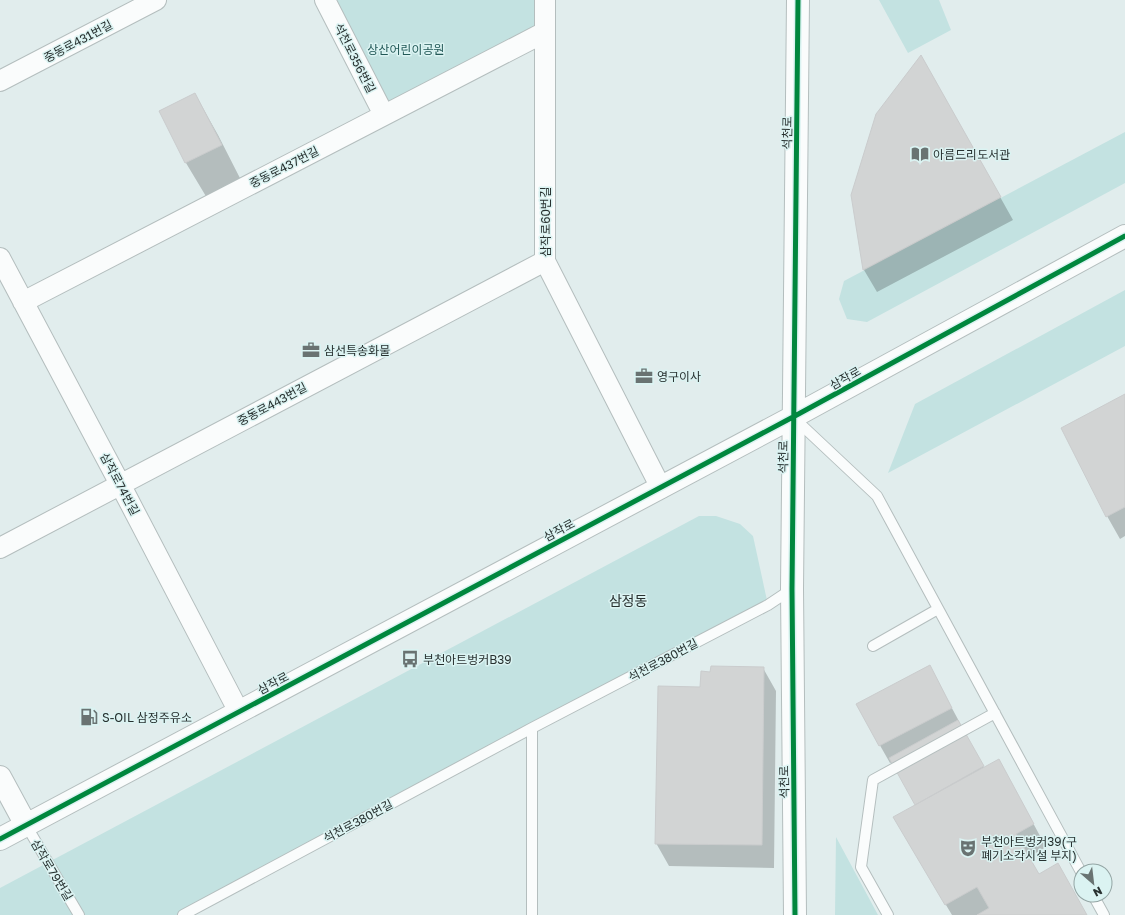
<svg xmlns="http://www.w3.org/2000/svg" width="1125" height="915" font-family="'Golos Text','Noto Sans KR',sans-serif">
	<style>
		.green { fill: #c3e2e1 }
		.shadow { fill: #0003 }
		.building { fill: #d2d4d4; stroke: #cacccd }
		.lines { fill: none; stroke-linecap: round; stroke-linejoin: round }
		.service-casing { stroke: #b4bebe; stroke-width: 12 }
		.minor-casing { stroke: #b4bebe; stroke-width: 22 }
		.tertiary-casing { stroke: #b4bebe; stroke-width: 24 }
		.service { stroke: #fafcfc; stroke-width: 10 }
		.minor { stroke: #fafcfc; stroke-width: 20 }
		.tertiary { stroke: #fafcfc; stroke-width: 22 }
		.cycleway-casing { stroke: #dbf3f2; stroke-width: 8 }
		.cycleway { stroke: #00873e; stroke-width: 5 }
		.labels { text-anchor: middle; dominant-baseline: central; stroke-width: 3; stroke-linejoin: round; paint-order: stroke }
		.street-label { font-size: 12px; fill: #283130; stroke: #dbf3f2 }
		.park-label { font-size: 12px; fill: #225857; stroke: #dbf3f2 }
		.poi-label { font-size: 12px; fill: #283130; stroke: #dbf3f2; text-anchor: start }
		.quarter-label { font-size: 14px; fill: #283130; stroke: #dbf3f2 }
	</style>
	<rect width="100%" height="100%" fill="#e1eded"/>
	<path class="green" d="M325 0H545V32L384 115Z
		M879 0H939L951 30 908 53Z
		M1125 132V183L867 322 847 319 839 299 844 281Z
		M1125 290V346L888 473 915 404Z
		M699 516H716L740 524 753 536 768 605 184 915H0V888Z
		M836 837 878 915H835Z"/>
	<path class="shadow" d="M934 79 1013 220 877 292 864 270 852 195Z
		M195 94 218 135 244 186 210 203 186 163 160 111Z
		M1125 395V536L1120 539 1107 516Z
		M763 668 776 691 774 868 669 866 656 843 701 688 711 673Z
		M939 684 961 725 960 726 984 768 999 760 1046 847 1029 857 1039 875 1086 915H952L907 840 917 805 892 762 890 763 857 705Z"/>
	<path class="building" d="M921 55 1001 197 863 270 851 195 876 114Z
		M195 93 222 145 185 163 159 111Z
		M1125 394V507L1106 517 1061 428Z
		M930 665 952 708 879 746 856 704Z
		M711 666 764 667 762 845 655 844 658 686 700 687 701 671 710 672Z
		M958 720 984 766 915 805 889 758Z
		M999 759 1034 824 1016 834 1039 874 1058 863 1087 915H977L989 908 977 887 945 905 893 817Z"/>
	<g class="lines">
		<g class="service-casing">
			<path id="service" d="M795 419 877 496 1081 872
				M873 646 938 609
				M532 728V915
				M26 825 79 915
				M1093 895 1104 915
				M183 915 532 728 768 605 792 589
				M888 915 861 867 873 780 995 713"/>
		</g>
		<g class="minor-casing">
			<path id="minor" d="M325 0 384 115
				M545 0V261L661 488
				M0 81 156 0
				M0 258 120 484 239 712
				M23 302 545 32
				M0 548 545 261"/>
		</g>
		<g class="tertiary-casing">
			<path id="tertiary" d="M0 777 26 825
				M0 839 793 417 1125 236
				M795 915 792 589 798 0"/>
		</g>
		<use href="#service" class="service"/>
		<use href="#minor" class="minor"/>
		<use href="#tertiary" class="tertiary"/>
		<g class="cycleway-casing">
			<path id="cycleway" d="M0 839 793 417 1125 236
				M795 915 792 589 798 0"/>
		</g>
		<use href="#cycleway" class="cycleway"/>
	</g>
	<defs>
		<g id="library-bare" transform="scale(1.38)"><path d="M-6-4Q-3-5.5-.7-3.5V5Q-3 3-6 4ZM6-4Q3-5.5 .7-3.5V5Q3 3 6 4Z" fill="#697372" stroke="#dbf3f2" stroke-width="2.5" paint-order="stroke"/></g>
		<g id="office-bare" transform="scale(1.38)"><path d="M-6-3h4V-5.5h4V-3h4V5H-6ZM-1-4.5V-3h2v-1.5ZM-6 0V1H6V0Z" fill="#697372" stroke="#dbf3f2" stroke-width="2.5" paint-order="stroke"/></g>
		<g id="bus-bare" transform="scale(1.38)"><path d="M-5-6H5V4H4V6H2V4H-2V6H-4V4H-5ZM-3.5-4V0h7V-4ZM-3.5 1.2v1.5H-2V1.2ZM2 1.2v1.5H3.5V1.2Z" fill="#697372" stroke="#dbf3f2" stroke-width="2.5" paint-order="stroke"/></g>
		<g id="fuel-bare" transform="scale(1.38)"><path d="M-5.5-6h7V0h2V4h1.3V-2.5L3-4.5l.8-.8L6-3V5H2.5V1h-1V6h-7ZM-4.2-4.7v3.2H.2V-4.7Z" fill="#697372" stroke="#dbf3f2" stroke-width="2.5" paint-order="stroke"/></g>
		<g id="theatre-bare" transform="scale(1.38)"><path d="M-5-5.5Q0-4 5-5.5V0Q5 5 0 6Q-5 5-5 0ZM-3.3-2.5H-1v1.5H-3.3ZM1-2.5H3.3v1.5H1ZM-2.8 1Q0 5.5 2.8 1Z" fill="#697372" stroke="#dbf3f2" stroke-width="2.5" paint-order="stroke"/></g>
	</defs>
	<g fill-rule="evenodd">
		<use href="#library-bare" x="920" y="154"/>
		<use href="#office-bare" x="311" y="350"/>
		<use href="#office-bare" x="644" y="376"/>
		<use href="#bus-bare" x="410" y="659"/>
		<use href="#fuel-bare" x="89" y="717"/>
		<use href="#theatre-bare" x="968" y="848"/>
	</g>
	<g class="labels">
		<g class="street-label">
			<text transform="translate(78 41) rotate(-28)">중동로431번길</text>
			<text transform="translate(355 58) rotate(63)">석천로356번길</text>
			<text transform="translate(787 133) rotate(-89)">석천로</text>
			<text transform="translate(284 167) rotate(-27)">중동로437번길</text>
			<text transform="translate(545 222) rotate(-90)">삼작로60번길</text>
			<text transform="translate(845 378) rotate(-29)">삼작로</text>
			<text transform="translate(272 404) rotate(-28)">중동로443번길</text>
			<text transform="translate(783 457) rotate(-89)">석천로</text>
			<text transform="translate(120 484) rotate(62)">삼작로74번길</text>
			<text transform="translate(559 530) rotate(-28)">삼작로</text>
			<text transform="translate(663 660) rotate(-28)">석천로380번길</text>
			<text transform="translate(273 683) rotate(-28)">삼작로</text>
			<text transform="translate(784 782) rotate(-91)">석천로</text>
			<text transform="translate(358 821) rotate(-28)">석천로380번길</text>
			<text transform="translate(52 870) rotate(59)">삼작로79번길</text>
		</g>
		<g class="park-label">
			<text x="406" y="49">상산어린이공원</text>
		</g>
		<g class="poi-label">
			<text x="933" y="154">아름드리도서관</text>
			<text x="324" y="350">삼선특송화물</text>
			<text x="657" y="376">영구이사</text>
			<text x="423" y="659">부천아트벙커B39</text>
			<text x="102" y="717">S-OIL 삼정주유소</text>
			<text x="981" y="841">부천아트벙커39(구<tspan x="981" dy="14">폐기소각시설 부지)</tspan></text>
		</g>
		<g class="quarter-label">
			<text x="628" y="600">삼정동</text>
		</g>
	</g>
	<g transform="translate(1093 883) rotate(152)"><circle r="19" fill="#dbf3f2" stroke="#93a5a4"/>
	<path d="M0-3L7 15L0 10L-7 15Z" fill="#697372"/>
	<text y="-6" font-size="11" font-weight="bold" text-anchor="middle" fill="#283130">N</text>
	</g>
</svg>
